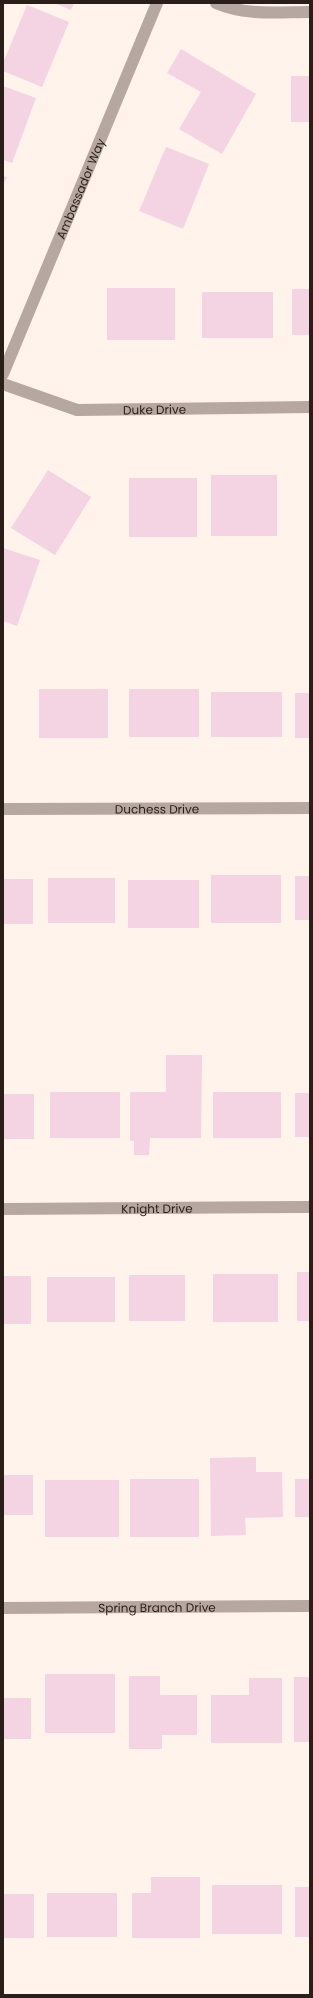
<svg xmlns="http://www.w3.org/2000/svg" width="313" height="1998" font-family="Poppins,sans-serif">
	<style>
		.building { fill: #f4d3e3 }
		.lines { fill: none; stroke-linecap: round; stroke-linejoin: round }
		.street { stroke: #b6a7a1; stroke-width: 12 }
		.labels { text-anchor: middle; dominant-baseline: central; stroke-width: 3.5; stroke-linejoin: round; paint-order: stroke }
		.street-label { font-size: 12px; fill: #2a1f18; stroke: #fff3eb }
	</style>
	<rect width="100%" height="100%" fill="#fff3eb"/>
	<path class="building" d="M54 3H74L71 10Z
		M27 5 69 22 42 87 3 71V63Z
		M181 49 256 94 222 154 179 129 201 92 167 73Z
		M291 76H310V122H291Z
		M3 86 36 98 12 163 3 160Z
		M166 147 209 164 183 229 139 211Z
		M3 176 7 177 3 185Z
		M107 288H175V340H107Z
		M292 289H310V335H292Z
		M202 292H273V338H202Z
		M48 470 91 497 55 555 11 528Z
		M211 475H277V536H211Z
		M129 478H197V537H129Z
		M3 548 40 560 17 626 3 621Z
		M39 689H108V738H39Z
		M129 689H199V737H129Z
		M211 692H282V737H211Z
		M295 693H310V738H295Z
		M211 875H281V923H211Z
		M295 876H310V920H295Z
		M48 878H115V923H48Z
		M3 879H33V924H3Z
		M128 880H199V928H128Z
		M166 1055H202L201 1138H150L149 1155H134V1141H130V1092H166Z
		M50 1092H120V1138H50Z
		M213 1092H281V1138H213Z
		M295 1093H310V1137H295Z
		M3 1094H34V1139H3Z
		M297 1272H310V1321H297Z
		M213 1274H278V1322H213Z
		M129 1275H185V1321H129Z
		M3 1276H31V1324H3Z
		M47 1277H115V1322H47Z
		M256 1457V1472H282L283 1517 245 1518 246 1535 211 1536 210 1458Z
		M3 1475H33V1515H3Z
		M130 1479H199V1537H130Z
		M295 1479H310V1517H295Z
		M45 1480H119V1537H45Z
		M45 1674H115V1733H45Z
		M129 1676H160V1695H197V1735H162V1749H129Z
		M294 1677H310V1742H294Z
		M249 1678H282V1743H211V1695H249Z
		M3 1698H31V1739H3Z
		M151 1877H200V1938H132V1893H151Z
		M212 1885H282V1934H212Z
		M295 1887H310V1937H295Z
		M47 1893H117V1937H47Z
		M3 1894H34V1938H3Z"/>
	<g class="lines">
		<g class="street">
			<path d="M216 3C246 16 278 12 310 12"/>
			<path id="s1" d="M3 374 157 3"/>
			<path id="s2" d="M3 384 77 410 310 407"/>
			<path id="s3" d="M3 809 310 808"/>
			<path id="s4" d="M3 1209 310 1207"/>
			<path id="s5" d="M3 1608 310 1606"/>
		</g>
	</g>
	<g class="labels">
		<g class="street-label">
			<text stroke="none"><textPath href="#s1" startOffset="201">Ambassador Way</textPath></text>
			<text stroke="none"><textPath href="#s2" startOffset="156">Duke Drive</textPath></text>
			<text stroke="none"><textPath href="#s3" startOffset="154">Duchess Drive</textPath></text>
			<text stroke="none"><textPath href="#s4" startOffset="154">Knight Drive</textPath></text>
			<text stroke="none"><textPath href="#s5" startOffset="154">Spring Branch Drive</textPath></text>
		</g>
	</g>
	<rect width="313" height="1998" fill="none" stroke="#2a1f18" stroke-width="8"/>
</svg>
